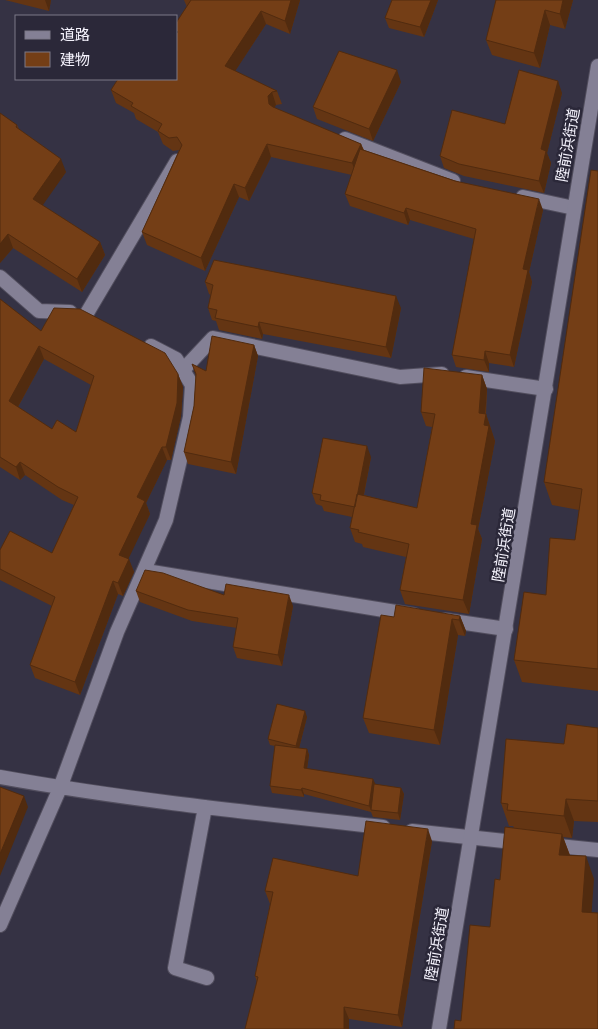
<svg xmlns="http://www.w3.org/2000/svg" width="598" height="1029" font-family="Signika,'Noto Sans JP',sans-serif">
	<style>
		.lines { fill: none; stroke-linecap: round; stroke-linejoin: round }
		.minor-casing { stroke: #514d5d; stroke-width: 16 }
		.tertiary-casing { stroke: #514d5d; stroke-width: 16 }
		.minor { stroke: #848095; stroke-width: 14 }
		.tertiary { stroke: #848095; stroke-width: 14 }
		.wall { fill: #643513; fill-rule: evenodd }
		.shaded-wall { fill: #512b0f }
		.building { fill: #743e16; stroke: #512b0f; fill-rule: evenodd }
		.labels { text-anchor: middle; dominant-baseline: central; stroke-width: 5; stroke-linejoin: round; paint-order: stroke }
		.street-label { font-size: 15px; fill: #f5f3fd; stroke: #2b2839 }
	</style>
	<rect width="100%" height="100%" fill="#353244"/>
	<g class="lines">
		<g class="minor-casing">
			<path id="minor" d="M345 139 453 181
				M523 197 574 208
				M0 277 39 311 70 312
				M87 313 177 161
				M183 370 213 338 400 377 442 374
				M466 377 546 389
				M152 572 414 615
				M445 620 506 629
				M0 777C127 800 255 813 383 827
				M205 807 175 968 207 978
				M412 831 523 843
				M549 845 598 850
				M0 925 60 788 117 632 166 520 190 417 192 385 176 359 151 346"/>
		</g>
		<g class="tertiary-casing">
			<path id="tertiary" d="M439 1029 598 66"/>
		</g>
		<use href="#minor" class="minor"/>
		<use href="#tertiary" class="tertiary"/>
	</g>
	<path class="wall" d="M5 0H51L49 11Z
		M184 0H300L290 34 266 24 235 71 277 91 282 104 276 105 274 108 361 144 364 150 543 210 529 272 532 282 514 367 489 363V372L456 367 452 355 474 239 410 220 408 225 350 206 345 194 352 175 271 157 249 201 239 197 205 271 147 245 142 232 179 150 173 151 163 144 158 132 136 119 134 113 116 103 111 90 176 79V23L187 7Z
		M392 0H438L424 37 389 28 385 18Z
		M496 0H573L565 29 550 25 540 68 492 55 486 40Z
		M401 82 373 141 317 119 313 107Z
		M562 93 547 153 551 163 544 193 464 176 444 168 440 156 505 124Z
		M17 125 19 129 66 172 42 205 100 242 105 255 82 292 13 248 0 263Z
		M598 171V691L522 682 514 660 546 595 575 540 579 510 552 505 544 482Z
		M205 282 401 308 391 358 263 334 262 339 219 330 216 321 212 320 208 308 211 295 209 294Z
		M0 299 41 331 178 374 183 387 181 416 171 460H167L146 503 150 514 128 558 134 572 123 596 118 594 80 695 35 678 30 665 52 606 0 580V550L52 553 74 505 62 500 25 475 20 480 0 467ZM44 359 91 385 76 432 52 429 18 407Z
		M254 345 258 356 236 474 188 464 184 452 194 406 196 375 192 364 206 371Z
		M482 375 487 389 486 414 495 441 478 529 482 539 469 614 405 604 400 590 406 557 363 547 362 544 355 542 350 528 352 517 324 511 322 506 316 504 312 493 371 457 364 495 417 508 432 427 426 426 421 412Z
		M136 591 224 595 293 606 282 666 237 658 233 647 237 628 192 621 140 602Z
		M460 616 466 631 465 636 458 635 440 745 369 733 363 718 394 617Z
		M307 717 299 748 307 749 309 755 307 769 375 784 401 788 404 794 400 820 373 817 371 812 304 794V797L272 793 270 786 275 746 270 745 268 739Z
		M598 728V822L574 821 572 838 563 837 570 855 594 879 461 1021 490 927 500 880 514 828 513 826H509L501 803 564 744Z
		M432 841 402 1027 349 1019 257 982 255 976 270 904 265 891 358 876Z"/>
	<path class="shaded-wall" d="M45 0H51L49 11Z
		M291 0H300L290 34 285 21Z
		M431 0H438L424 37 420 27Z
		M563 0H573L565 29 560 14Z
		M545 10 550 25 540 68 534 53Z
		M261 11 266 24 230 79 225 66Z
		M397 70 401 82 373 141 369 129Z
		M558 81 562 93 547 153 551 163 544 193 539 181 541 149Z
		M272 92 276 105 273 109 269 104 268 96Z
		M267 144 271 157 249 201 245 188Z
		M361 144 366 157 357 176 352 163Z
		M61 159 66 172 38 212 33 199Z
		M234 184 239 197 205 271 201 258Z
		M539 199 543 210 529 272 532 282 514 367 510 355 523 269Z
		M406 208 410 220 408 225 404 213Z
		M8 234 13 248 0 263V244Z
		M100 242 105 255 82 292 77 279Z
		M396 296 401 308 391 358 386 347Z
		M259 322 263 334 262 339 258 327Z
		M254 345 258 356 236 474 231 462Z
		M39 346 44 359 14 414 9 401Z
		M485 351 489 363V372L484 360Z
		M178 374 183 387 181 416 171 460 166 447Z
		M482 375 487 389 485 416 486 414 495 441 478 529 482 539 469 614 463 600 471 524Z
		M367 446 371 457 359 519 355 507Z
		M162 447 167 460 146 503 150 514 124 568 119 555 137 497Z
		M20 462 25 475 20 480 16 467Z
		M129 559 134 572 123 596 118 583Z
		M113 581 118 594 80 695 75 682Z
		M289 595 293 606 282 666 278 655Z
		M460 616 466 631 465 636 459 620Z
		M452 619 458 635 440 745 434 730Z
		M305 711 307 717 298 752 296 746Z
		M307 749 309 755 306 775 304 768Z
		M373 779 376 785 371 810 369 806Z
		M302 788 304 794V797L301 790Z
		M401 788 404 794 400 820 398 813Z
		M24 796 28 807 0 876V854Z
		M566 799 574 821 572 838 564 816Z
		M428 829 432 841 402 1027 398 1015Z
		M562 834 570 856 559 855Z
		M586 856 594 879 590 934 582 912Z
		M344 1007 349 1019V1029H344Z"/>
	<path class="building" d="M191 0H291L285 21 261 11 225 66 277 91 272 92 268 96 269 104 273 107 361 144 352 163 267 144 245 188 234 184 201 258 142 232 182 145 177 137 169 138 158 131 162 124 131 106 133 103 111 90 118 79H176V34L178 32 176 30V23Z
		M392 0H431L420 27 385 18Z
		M496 0H563L560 14 545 10 534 53 486 40Z
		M339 51 397 70 369 129 313 107Z
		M519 70 558 81 541 149 546 151 539 181 459 164 440 156 452 110 505 124Z
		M0 113 17 125 16 127 61 159 33 199 100 242 77 279 8 234 0 244Z
		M360 149 455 181 539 199 523 269 528 270 510 355 485 351 484 360 452 355 476 229 406 208 404 213 345 194Z
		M591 170 598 171V669L514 660 524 592 546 595 550 538 575 540 582 489 544 482Z
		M214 260 396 296 386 347 259 322 258 327 215 318 217 310 208 308 213 285 205 282Z
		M0 299 41 331 54 308 80 309 165 353 178 374 177 403 166 447H162L137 497 145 501 119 555 129 559 118 583 113 581 75 682 30 665 55 597 0 569V550L10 531 52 553 78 497 58 487 20 462 16 467 0 457ZM39 346 94 376 76 432 57 420 52 429 9 401Z
		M212 336 254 345 231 462 184 452 194 406 196 374 192 364 206 371Z
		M424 368 482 375 479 413 486 414 484 425 489 426 471 524 477 525 463 600 400 590 409 544 358 532 359 530 350 528 357 494 417 508 435 414 421 412Z
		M323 438 367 446 355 507 320 500 321 495 312 493Z
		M145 570 163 573 224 595 226 584 289 595 278 655 233 647 238 618 188 610 136 591Z
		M396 605 460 616 459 620 452 619 434 730 363 718 381 615 394 617Z
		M277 704 305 711 296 746 268 739Z
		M567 724 598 728V801L566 799 564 816 507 810 508 804 501 803 506 739 564 744Z
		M275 745 307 749 304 768 373 779 369 806 302 788 301 790 270 786Z
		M374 784 401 788 398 813 371 810Z
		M0 787 24 796 0 854Z
		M366 821 428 829 398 1015 344 1007V1029H245L258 977 255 976 273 892 265 891 273 858 358 876Z
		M505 827 562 834 559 855 586 856 582 912 598 913V1029H454L455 1020 461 1021 470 925 490 927 495 879 500 880Z"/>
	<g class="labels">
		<g class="street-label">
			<text transform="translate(568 145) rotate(-80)">陸前浜街道</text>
			<text transform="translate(504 545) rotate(-81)">陸前浜街道</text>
			<text transform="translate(437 944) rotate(-80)">陸前浜街道</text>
		</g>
	</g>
	<rect x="15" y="15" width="162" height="65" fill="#2b2839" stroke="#7c7987"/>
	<rect x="25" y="31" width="25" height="8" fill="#848095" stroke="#7c7987"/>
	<text x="60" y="40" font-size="15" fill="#f5f3fd">道路</text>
	<rect x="25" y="52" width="25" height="15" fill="#743e16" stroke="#7c7987"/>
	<text x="60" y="65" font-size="15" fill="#f5f3fd">建物</text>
</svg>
